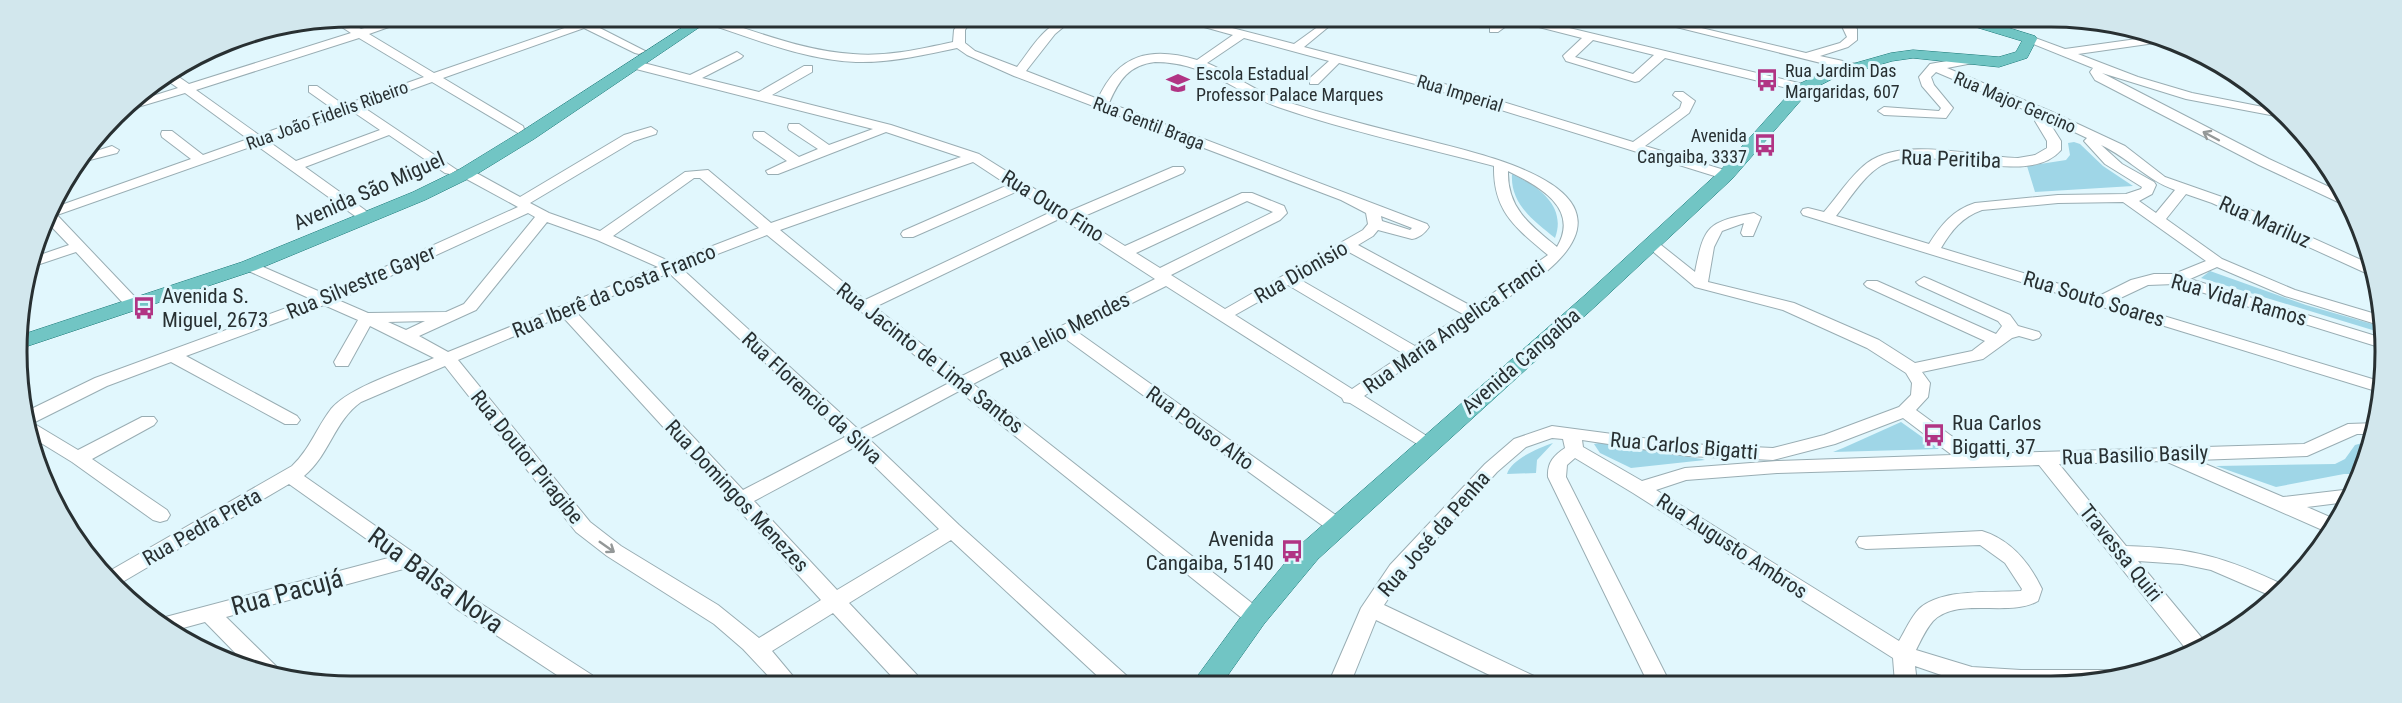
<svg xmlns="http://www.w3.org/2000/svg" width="2402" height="703" font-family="'Roboto Condensed',sans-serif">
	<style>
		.green { fill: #9fd6e7 }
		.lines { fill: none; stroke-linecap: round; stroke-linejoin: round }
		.minor-casing { stroke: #99adb3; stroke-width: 2 }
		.major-casing { stroke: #1a7877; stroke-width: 1 }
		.minor { fill: #fff; fill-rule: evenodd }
		.major { fill: #71c5c4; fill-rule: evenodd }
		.oneway { stroke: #949898 }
		.labels { text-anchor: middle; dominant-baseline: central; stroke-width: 6; stroke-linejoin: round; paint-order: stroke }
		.far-poi-label { font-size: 18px; fill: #283032; stroke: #e1f7fd; text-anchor: start }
		.far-street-label { font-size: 18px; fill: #283032; stroke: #e1f7fd }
		.street-label { font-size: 21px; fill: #283032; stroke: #e1f7fd }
		.poi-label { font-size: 21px; fill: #283032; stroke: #e1f7fd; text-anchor: start }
		.near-street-label { font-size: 26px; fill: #283032; stroke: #e1f7fd }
		.rim { fill: none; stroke: #283032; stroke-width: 3 }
	</style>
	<rect width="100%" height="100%" fill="#e1f7fd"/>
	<path class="green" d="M2074 142 2080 144 2103 166 2133 186 2035 192 2027 166 2066 160 2070 155 2068 143Z
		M1512 174C1538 186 1567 206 1555 238 1534 221 1510 204 1512 174Z
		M2210 271 2306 305 2379 326V332L2201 278Z
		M1901 422 1939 449 1833 452 1843 448Z
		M2370 441 2358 474H2344L2276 487 2216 466 2335 464 2345 459 2355 445Z
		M1553 443 1537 460 1536 473 1507 474C1511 459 1539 448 1553 443Z
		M1599 443 1702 459 1705 460 1631 468 1600 453 1594 444Z"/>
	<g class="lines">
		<g class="minor-casing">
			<path id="minor" d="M401 17H417L369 34 434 73 576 24V20L580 19 610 17 594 25 645 51 639 54 635 53 584 28 443 78 523 126 524 129 518 133 432 82 363 107 457 170 450 174 445 173 389 135 305 167 365 210 367 213 365 216H355L256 145 57 215 134 296 136 299 134 302H122L76 252 34 266 37 256 69 245 46 221 50 209 191 159 162 137 161 134 162 131H172L203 155 248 139 185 93 121 112 127 104 178 88 165 79 173 73 189 84 351 33 331 20 343 18 361 29ZM359 38 424 77 344 105 317 86H309V92L333 109 259 135 196 90ZM352 111 380 130 296 161 268 141Z
				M699 18H712C758 32 804 51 853 54 887 57 921 49 953 42L954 30 960 20 972 19 965 30V43L975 51 1017 67C1032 48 1047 19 1073 19L1055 34 1026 71 1098 99C1118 54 1151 46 1197 60L1233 35 1186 22 1185 20H1201L1294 44 1323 23 1329 26 1327 28 1304 47 1438 82 1633 142 1680 108 1682 102 1673 95 1675 92H1683L1695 101 1689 113 1645 146 1731 172 1733 175 1726 179 1721 178 1430 88 1339 63 1318 84H1310V78L1329 61 1244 38 1207 63C1228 72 1247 85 1268 95 1283 101 1300 106 1316 111 1351 121 1386 130 1422 139 1479 154 1646 187 1547 271L1364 396 1433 440 1436 444 1433 448 1427 450 1350 403 1344 402 1342 398 1166 286 1076 331 1344 521 1347 526 1344 531 1337 533 1330 531 1063 337 973 384 1262 611 1265 617 1262 623 1255 625 1248 623 959 391 869 439 959 525 1127 676 1130 682H1104L951 540 849 603 917 675 920 681H896L833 613 772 651 797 681H773L743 649 714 624 607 556 576 532 445 366 361 402C334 421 329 456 304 476L417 555 472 598 592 675 595 681H566L458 610 407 568 226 617 278 668 281 674 279 677 248 666 205 622 172 631 158 619 392 557 289 484 119 584 106 573 292 466C310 449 317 427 331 409 349 387 407 369 434 358L370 326 348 366H336L334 362 358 320 324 305 186 356 297 416 300 420 297 424H285L171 362 107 386 33 423 78 450 142 417H154L157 421 154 425 92 459 167 510 170 515 167 520 160 522 153 520 72 462 28 435 25 412 95 378 311 299 244 269 241 266 244 263H254L325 294 518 207 461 176 459 173 461 170H471L520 197 624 135 651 127 657 131 656 134 634 141 530 203 549 213 600 231 685 172 708 170 771 223 961 157 886 132 778 174H768L766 171 787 161 754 138 753 135 754 132H764L799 157 818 149 789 130 788 127 789 124H799L829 145 873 129 632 68V62L636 61 690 75 737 52 743 56 741 58 702 78 759 92 804 66H812V72L772 95 891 125 979 154 1070 211 1173 167H1183L1185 170 1183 173 1080 218 1125 246 1242 193H1252L1284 206 1287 213 1280 220 1171 275 1225 309 1363 230 1368 224 1366 213 1341 200 1014 76 967 55 957 48C924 55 890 63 856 62 803 60 750 37 700 21ZM1155 62C1206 62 1232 91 1278 107 1348 131 1422 147 1494 166 1493 212 1516 228 1548 255L1473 307 1358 245 1373 236 1378 230 1412 239C1419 238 1425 233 1429 227L1427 224 1109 103C1119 80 1129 65 1155 62ZM973 162 1008 185 903 231 901 234 903 237H913L1018 191 1051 212 865 300 780 230ZM1508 171C1539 186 1580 208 1557 247 1530 225 1507 208 1508 171ZM694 178H700L759 228 671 262 613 236ZM1247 201 1273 212 1160 268 1136 253ZM528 213 535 217 464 304 446 312 368 313 338 300ZM1381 216 1412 228 1410 230 1382 221ZM1061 218 1155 279 962 376 875 307ZM547 222 597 240 658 267 448 352 419 336 476 310ZM767 235 949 383 859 430 681 268ZM1347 251 1463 314 1415 346 1299 279ZM669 273 845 437 743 490 575 311ZM1288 285 1404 354 1352 389 1235 315ZM562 316 821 600 759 638 718 605 621 546 590 522 458 360ZM425 321 406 330 388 322ZM855 447 939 529 837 590 754 501Z
				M887 18H901L902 19 896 22Z
				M1500 21H1513L1498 32H1490V28Z
				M1521 21H1540L1807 85 1809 88 1803 92 1665 58 1639 81 1635 82 1566 61 1563 56 1565 54 1582 38 1523 23ZM1593 40 1654 55 1633 74 1575 57Z
				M1652 21H1672L1806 53 1840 43 1847 37 1840 22H1852L1857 29V40L1848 47 1820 56 1861 65 1863 68 1857 72Z
				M2030 36 2065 49 2151 37 2162 42 2078 54 2138 77 2192 93 2273 109 2281 117 2186 99 2102 73 2269 159 2340 192 2345 203 2338 202 2259 165 2095 80 2090 72 2093 68 2026 41 2024 39Z
				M1974 56 1980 60 1978 62 1947 68 2050 111 2125 146 2165 177 2222 197 2370 264 2375 275 2368 274 2212 203 2186 194 2166 219 2222 259 2295 290 2379 315V325L2285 296 2217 267 2190 279 2379 337V347L2175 284 2148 285 2114 301 2379 381V392L1803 215 1801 212 1803 209 1808 208 1824 212C1838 196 1850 176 1867 163 1903 136 1976 157 2018 158L2035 155 2047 148V141L2035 121 2037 115 1936 72 1931 77 1934 85 1953 108 1946 118 1884 115 1878 111 1884 107 1939 111 1941 108 1922 86 1919 77 1930 64ZM2047 119 2087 138 2084 141 2105 164 2142 187 2141 189 2126 194 2058 195 1975 203C1953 210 1941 225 1929 244L1836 216C1850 199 1863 176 1882 165 1929 140 2025 191 2061 150V141ZM2101 145C2129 158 2145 179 2175 190L2156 213 2139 201 2152 194 2156 185 2154 182 2122 164ZM2123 202 2206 261 2174 274H2154L2131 280 2099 296 1941 248C1951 231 1962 217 1982 210L2058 203Z
				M112 146 119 150 117 153 82 162 90 153Z
				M1754 213 1761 217 1753 236H1743L1741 233 1744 223 1722 231 1714 247 1708 282 1794 303 1879 340 1915 363 1972 351 1985 341 1867 287 1864 284 1867 281H1877L1996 334 2002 326 1998 321 1919 285 1916 282 1924 277 1929 279 2010 315 2018 326 2039 332 2041 335 2039 338 2033 340 2019 336 2012 338 1983 359 1922 372 1930 383 1928 397 1916 410 1976 454 2304 444 2348 424 2377 423 2373 434H2357L2307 456 2196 460 2283 497 2352 489 2347 502 2307 507 2339 521 2329 533 2327 532 2165 461 2059 464 2126 546C2193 548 2225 557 2286 586L2276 598 2211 570 2182 564 2138 561 2206 643 2190 654 2039 465 1777 473 1686 480 1656 490 1899 641C1905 631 1911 617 1919 609 1941 588 1992 593 2021 591L2022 589 2005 563 1980 545 1866 549 1859 547 1856 542 1859 537 1982 531C2011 540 2029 562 2042 589L2038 601C2009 618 1957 596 1933 621 1926 629 1921 640 1916 650L1972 667 2021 670H2110L2118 673 2120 677 2094 684 1943 683 1947 677 1915 666 1917 683H1895L1893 658 1633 493 1575 458 1567 465 1566 477 1670 683H1648L1548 477C1547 463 1554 455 1565 448L1563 439 1552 438 1526 447 1497 472 1404 575 1384 605 1536 677 1539 683H1506L1376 620 1351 682H1329L1361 608 1390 565 1485 464 1514 439 1552 426 1688 444 1773 448 1824 435 1899 407 1911 395 1912 383 1906 373 1867 348 1783 310 1695 287 1644 244 1651 240 1656 241 1695 272C1704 225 1708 222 1754 213ZM1903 418 1952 455 1777 461 1685 468 1642 481 1583 447 1582 440 1688 456 1773 460 1835 444Z"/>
		</g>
		<g class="major-casing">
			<path id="major" d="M697 18H713L534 139 472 177 425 200 256 270 19 349 18 336 242 262 413 192 460 169 522 131Z
				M1967 22H1990L2035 36 2037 39 2027 58 1999 67 1913 58 1892 61 1834 78 1809 91 1732 179 1599 303 1318 559 1264 624 1223 682H1193L1246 610 1300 545 1585 295 1720 171 1797 85 1824 72 1891 53 1913 50 1999 57 2016 52 2022 41 1969 25Z"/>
		</g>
		<use href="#minor" class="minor"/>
		<use href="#major" class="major"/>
	</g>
	<defs><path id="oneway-shaft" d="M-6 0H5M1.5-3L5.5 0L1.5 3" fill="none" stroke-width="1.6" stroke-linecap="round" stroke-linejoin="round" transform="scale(1.5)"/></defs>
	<g class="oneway">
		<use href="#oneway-shaft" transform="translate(2211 136) rotate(-152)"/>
		<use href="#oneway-shaft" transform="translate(607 547) rotate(35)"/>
	</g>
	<defs>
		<g id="bus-bare" transform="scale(1.8)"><path d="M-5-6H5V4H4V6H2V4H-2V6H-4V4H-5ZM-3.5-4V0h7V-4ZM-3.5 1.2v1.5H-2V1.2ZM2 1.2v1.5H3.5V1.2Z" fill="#b13484" stroke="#e1f7fd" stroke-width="2.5" paint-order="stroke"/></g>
		<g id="school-bare" transform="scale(1.8)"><path d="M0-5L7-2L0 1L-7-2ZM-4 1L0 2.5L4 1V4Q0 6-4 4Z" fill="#b13484" stroke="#e1f7fd" stroke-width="2.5" paint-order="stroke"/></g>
	</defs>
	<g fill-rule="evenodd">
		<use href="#bus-bare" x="1767" y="80"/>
		<use href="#school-bare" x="1178" y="83"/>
		<use href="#bus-bare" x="1765" y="145"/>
		<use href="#bus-bare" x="144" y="308"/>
		<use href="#bus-bare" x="1934" y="435"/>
		<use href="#bus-bare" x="1292" y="551"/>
	</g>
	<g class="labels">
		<g class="far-poi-label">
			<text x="1785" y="70">Rua Jardim Das<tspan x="1785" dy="21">Margaridas, 607</tspan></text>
			<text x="1196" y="73">Escola Estadual<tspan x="1196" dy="21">Professor Palace Marques</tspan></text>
			<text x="1747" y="135" text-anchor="end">Avenida<tspan x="1747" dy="21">Cangaiba, 3337</tspan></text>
		</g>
		<g class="far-street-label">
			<text transform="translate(1460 93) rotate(17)">Rua Imperial</text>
			<text transform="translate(2015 102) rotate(23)">Rua Major Gercino</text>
			<text transform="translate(327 115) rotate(-20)">Rua João Fidelis Ribeiro</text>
			<text transform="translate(1149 123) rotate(21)">Rua Gentil Braga</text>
		</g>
		<g class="street-label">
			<text transform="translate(1951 159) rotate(2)">Rua Peritiba</text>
			<text transform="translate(369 191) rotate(-24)">Avenida São Miguel</text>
			<text transform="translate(1053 206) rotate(32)">Rua Ouro Fino</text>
			<text transform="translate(2265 222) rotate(24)">Rua Mariluz</text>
			<text transform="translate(1301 272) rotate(-30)">Rua Dionisio</text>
			<text transform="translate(361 282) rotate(-23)">Rua Silvestre Gayer</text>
			<text transform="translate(614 291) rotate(-22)">Rua Iberê da Costa Franco</text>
			<text transform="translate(2094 299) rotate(17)">Rua Souto Soares</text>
			<text transform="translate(2239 300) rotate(16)">Rua Vidal Ramos</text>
			<text transform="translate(1454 327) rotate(-35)">Rua Maria Angelica Franci</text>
			<text transform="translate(1065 330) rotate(-27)">Rua lelio Mendes</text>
			<text transform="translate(930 358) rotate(38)">Rua Jacinto de Lima Santos</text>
			<text transform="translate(1521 361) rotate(-41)">Avenida Cangaíba</text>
			<text transform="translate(812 398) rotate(43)">Rua Florencio da Silva</text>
			<text transform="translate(1200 428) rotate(36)">Rua Pouso Alto</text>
			<text transform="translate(1684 446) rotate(5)">Rua Carlos Bigatti</text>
			<text transform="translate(2135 455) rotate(-2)">Rua Basilio Basily</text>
			<text transform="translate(527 457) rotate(51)">Rua Doutor Piragibe</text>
			<text transform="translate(737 496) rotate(47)">Rua Domingos Menezes</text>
			<text transform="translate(202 527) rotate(-30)">Rua Pedra Preta</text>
			<text transform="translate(1434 534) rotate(-49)">Rua José da Penha</text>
			<text transform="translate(1732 546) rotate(33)">Rua Augusto Ambros</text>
			<text transform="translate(2121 553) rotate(51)">Travessa Quiri</text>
		</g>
		<g class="poi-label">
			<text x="162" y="296">Avenida S.<tspan x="162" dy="24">Miguel, 2673</tspan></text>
			<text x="1952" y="423">Rua Carlos<tspan x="1952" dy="24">Bigatti, 37</tspan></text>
			<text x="1274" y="539" text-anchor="end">Avenida<tspan x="1274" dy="24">Cangaiba, 5140</tspan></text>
		</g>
		<g class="near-street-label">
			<text transform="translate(436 580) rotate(36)">Rua Balsa Nova</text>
			<text transform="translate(287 592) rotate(-15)">Rua Pacujá</text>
		</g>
	</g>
	<path d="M0 0H2402V703H0ZM351 27H2051A324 324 0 0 1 2375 351V352A324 324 0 0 1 2051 676H351A324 324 0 0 1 27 352V351A324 324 0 0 1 351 27Z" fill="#d2e7ed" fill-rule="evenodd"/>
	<path class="rim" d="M351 27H2051A324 324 0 0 1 2375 351V352A324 324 0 0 1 2051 676H351A324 324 0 0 1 27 352V351A324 324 0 0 1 351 27Z"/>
</svg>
